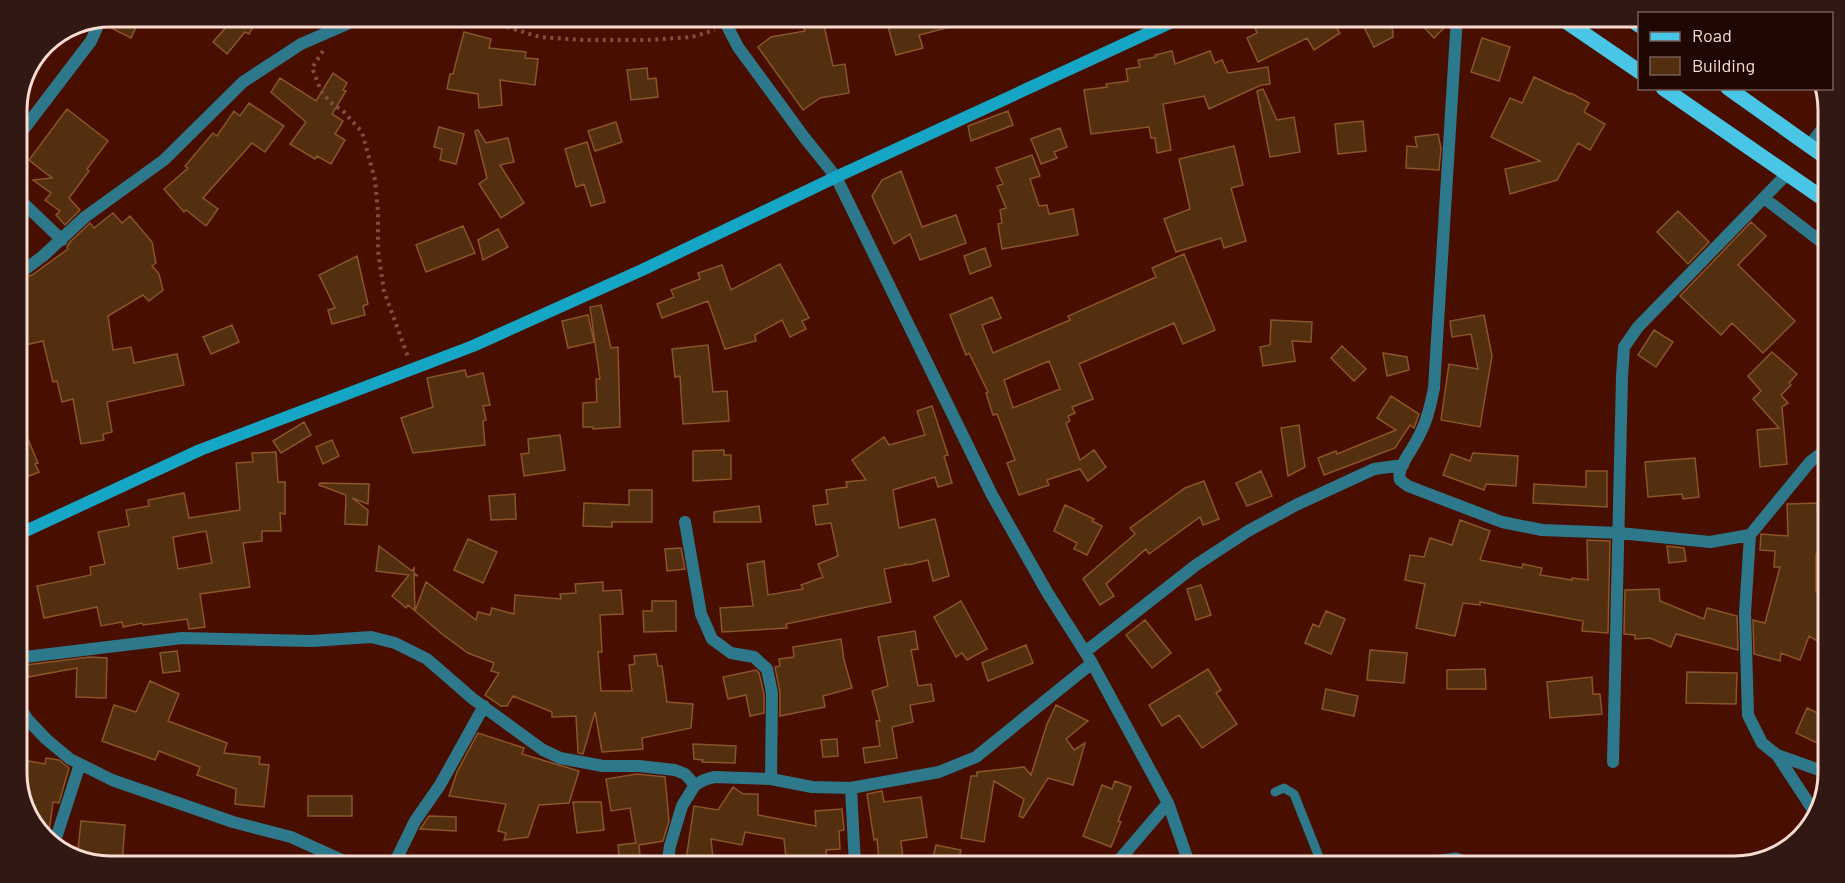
<svg xmlns="http://www.w3.org/2000/svg" width="1845" height="883" font-family="Barlow,sans-serif">
	<style>
		.building { fill: #532f10; stroke: #895529; stroke-width: 1.5; fill-rule: evenodd }
		.lines { fill: none; stroke-linecap: round; stroke-linejoin: round }
		.path { stroke: #7f4e41; stroke-width: 4; stroke-dasharray: 3 4.5; stroke-linecap: butt }
		.lane { stroke: #2e788b; stroke-width: 9 }
		.street { stroke: #2e788b; stroke-width: 12 }
		.secondary { stroke: #16a6c5; stroke-width: 12 }
		.primary { stroke: #49c6e6; stroke-width: 15 }
		.rim { fill: none; stroke: #fadbd2; stroke-width: 3 }
	</style>
	<rect width="100%" height="100%" fill="#480f00"/>
	<path class="building" d="M114 16H141L131 38 109 27Z
		M214 16H259L249 34 245 32 227 54 213 42 227 26Z
		M800 16H822L833 66 845 64 849 93 820 98 803 110 758 47 771 37 805 31Z
		M885 16H969L970 22 919 35 923 48 896 55Z
		M1278 16H1329L1340 33 1314 50 1307 38 1258 62 1247 38 1257 33 1255 28Z
		M1369 16H1386L1393 31V37L1374 47 1361 21Z
		M1413 16H1449L1448 24 1434 38Z
		M464 32 491 39 489 48 526 52 525 58 538 59 535 85 500 80 502 105 479 108 478 94 447 89 450 74H453Z
		M1482 38 1510 47 1499 81 1471 72Z
		M1172 51 1175 64 1210 51 1215 63 1222 60 1228 73 1268 67 1270 84 1261 85 1209 109 1204 96 1163 104 1171 150 1157 153 1155 138H1151L1149 127 1091 134 1084 90 1107 87 1106 84 1128 81 1126 69 1140 67 1138 60 1156 57 1155 55Z
		M647 68 648 79 656 78 658 97 631 100 627 70Z
		M333 73 347 83 343 90 346 91 332 114 343 121 335 134 345 140 331 164 317 156 315 159 290 144 306 122 271 92 280 78 316 101Z
		M1534 77 1570 94 1571 93 1589 103 1584 112 1605 124 1590 150 1578 143 1557 180 1510 194 1505 169 1540 161 1491 137 1510 98 1522 103Z
		M1263 89 1277 120 1294 117 1300 152 1270 157 1257 91Z
		M249 103 284 126 265 152 252 143 203 198 218 209 206 226 186 210 184 212 164 189 188 168 185 166 213 133 217 136 234 111 240 116Z
		M67 109 108 141 87 169 89 171 69 198 80 210 65 225 56 215 60 211 45 200 51 193 33 180 52 178 29 160Z
		M1008 111 1013 125 971 141 968 126Z
		M1363 121 1366 151 1338 154 1335 124Z
		M616 122 622 142 595 151 588 131Z
		M439 127 464 134 456 164 440 160 442 149 434 147Z
		M1060 128 1067 147 1054 152 1057 158 1041 164 1031 139Z
		M478 130 486 143 508 138 514 162 500 165 524 203 501 218 479 184 487 178 475 131Z
		M1438 134 1441 148 1439 170 1406 168 1407 146 1417 147 1415 137Z
		M587 142 605 202 591 206 584 184 576 187 565 149Z
		M1234 146 1243 185 1231 188 1246 241 1224 248 1221 238 1176 252 1164 219 1190 209 1179 159Z
		M1032 155 1040 176 1030 179 1039 206 1047 205 1049 214 1073 209 1078 235 1002 249 998 224 1002 223 1000 210 1006 208 997 186 1003 184 996 168Z
		M901 171 922 227 956 215 966 243 920 260 910 234 894 244 872 196 882 180Z
		M1678 211 1709 242 1688 264 1657 232Z
		M113 213 122 223 130 216 152 242 156 263 152 266 159 274 163 290 149 301 143 295 108 316 113 350 131 347 134 363 177 354 184 385 107 402 112 432 103 434 104 440 81 444 73 399 62 402 57 381 53 382 43 341 25 345 20 317 27 316 17 286V279L32 275 68 249 67 247 70 242 90 223 94 228Z
		M1751 222 1766 236 1738 265 1795 321 1763 353 1732 323 1721 335 1680 296Z
		M463 226 475 253 426 272 416 245Z
		M498 229 508 247 483 260 478 240Z
		M985 248 991 266 970 274 964 256Z
		M1184 254 1215 330 1183 344 1174 323 1079 364 1093 399 1072 407 1075 413 1068 416 1070 421 1066 423 1080 460 1094 450 1106 467 1088 481 1080 469 1047 480 1049 485 1019 495 1007 463 1015 460 997 414 993 415 986 393 988 392 969 353 966 355 950 315 992 297 1001 318 982 325 993 353 1070 320 1068 316 1156 277 1152 268ZM1049 361 1060 389 1013 408 1004 380Z
		M357 256 368 304 363 306 365 315 332 324 328 310 335 308 319 275Z
		M780 264 809 318 802 321 806 329 790 337 782 320 755 335 756 341 725 349 708 301 662 318 657 304 674 297 671 290 700 279 698 273 722 265 731 290Z
		M601 305 611 348 618 347 620 427 593 429V427H583V403L597 402 596 379H600L590 307Z
		M588 315 594 342 568 348 562 321Z
		M1484 315 1492 356 1480 427 1441 420 1449 364 1478 369 1471 334 1452 337 1450 321Z
		M1271 320 1312 322 1311 342 1292 341 1295 361 1263 366 1260 347 1270 345Z
		M232 325 239 342 211 354 203 337Z
		M1654 330 1673 342 1656 367 1638 355Z
		M708 345 713 392 727 391 729 421 683 424 680 376 675 377 672 349Z
		M1342 346 1366 369 1354 381 1331 358Z
		M1772 352 1797 374 1789 383 1791 385 1781 395 1788 403 1782 407 1787 464 1760 467 1757 430 1779 428 1753 399 1761 391 1748 376Z
		M1383 353 1407 357 1409 370 1387 376Z
		M465 370 467 377 483 373 490 405 483 406 486 420 483 421 485 445 413 453 401 418 433 407 427 378Z
		M1391 396 1419 414 1414 428 1410 425 1395 448 1324 475 1318 458 1336 451 1337 454 1396 430 1377 418Z
		M932 406 948 455 944 456 952 483 938 487 935 477 893 490 899 528 935 519 949 576 933 581 928 560 912 564 906 565 905 563V565L884 569 891 602 786 624 787 628 722 632 720 608 753 606 747 564 764 561 768 595 803 589 801 585 823 577 818 564 838 556 831 523 816 525 813 506 828 504 826 490 847 487 846 482 866 480 852 460 884 437 889 445 925 435 917 411Z
		M17 413 38 463 35 464 39 472 17 481Z
		M304 422 311 435 281 453 273 441Z
		M1299 425 1305 467 1288 476 1281 428Z
		M560 435 565 470 524 476 521 454 529 453 528 439Z
		M332 440 339 456 323 464 316 447Z
		M724 450V455H731V479L693 481V451Z
		M276 452 278 482H285V514L280 513 281 531H262V541L243 543 250 587 200 594 205 627 189 629 187 619 143 625 142 623 123 627 122 622 101 626 97 607 44 618 37 586 91 575 90 567 105 564 98 532 129 526 126 510 149 506 148 500 184 493 189 518 240 510 236 463 253 462 252 453ZM206 531 212 563 178 569 173 537Z
		M1473 453 1518 456 1516 486 1486 484 1484 490 1443 475 1451 454 1470 461Z
		M1695 458 1699 497 1683 499 1682 494 1648 497 1645 462Z
		M1261 471 1272 496 1247 506 1236 483Z
		M1586 471H1607V507L1533 503 1534 484 1586 487Z
		M1204 481 1219 519 1203 525 1200 517 1149 554 1146 549 1106 584 1114 596 1100 605 1083 579 1135 534 1130 528 1185 488Z
		M320 483 369 484 368 504 352 498 368 510 367 525 345 524 346 495 319 485Z
		M629 490H652V522H612V527L583 526 584 503 629 505Z
		M515 494 516 519 491 520 489 496Z
		M1817 503 1819 538H1822V554H1816V592L1828 601V628L1819 642 1809 636 1800 660 1781 653 1780 661 1754 654 1753 620 1765 623 1780 567H1774L1775 551 1760 550 1761 534 1788 536 1787 504Z
		M1065 505 1094 519 1092 521 1102 526 1087 555 1074 549 1077 543 1054 531Z
		M759 506 761 522H714V512Z
		M1460 520 1490 531 1480 560 1522 568 1523 564 1542 568 1540 575 1572 580V578L1588 580 1587 540 1610 541 1608 633 1582 631 1583 621 1480 602V605L1463 603 1455 636 1416 628 1425 584 1405 580 1410 555 1424 557 1430 538 1452 545Z
		M468 539 497 552 483 583 454 570Z
		M379 546 412 571 414 568V573L418 576 414 575 415 611 426 582 476 620 478 612 490 615 492 608 514 614 515 595 561 599 560 594 576 593 575 584 603 582V591L621 590 623 614 600 615 602 652H598L601 691H632L629 665 635 664 634 656 656 654 658 666H662L667 702 693 704 691 728 642 738 643 749 602 752 595 712 583 754 578 753 576 716 552 717V712L513 696 507 706H501L485 695 499 673 491 671 494 663 468 653 442 634 408 605 406 608 392 596 409 575 376 571Z
		M1667 546 1684 548 1686 561 1669 563Z
		M681 548 685 569 667 571 665 549Z
		M1201 585 1211 615 1196 620 1187 589Z
		M1659 589 1660 601 1704 619 1707 608 1737 616 1738 650 1676 634 1671 647 1650 638 1635 639V635L1624 634 1625 590Z
		M652 601H676V631L644 632 643 611H652Z
		M961 601 987 649 967 660 962 653 956 657 934 617Z
		M1326 611 1345 619 1331 654 1305 643 1313 624 1319 627Z
		M1145 620 1171 653 1152 668 1126 635Z
		M915 631 918 649 911 650 918 686 931 684 934 701 910 705 913 722 892 727 897 758 865 763 863 748 880 746 876 721H880L872 691 888 686 878 637Z
		M841 639 844 660 852 688 823 696 825 707 780 716V692L775 667 780 666 779 659 794 657 793 647Z
		M1026 645 1033 663 988 681 982 663Z
		M1370 650 1407 653 1404 683 1367 680Z
		M177 651 180 671 163 673 160 653Z
		M90 657 107 658 106 698 76 697 77 668 28 677 26 665Z
		M1208 669 1221 690 1216 693 1237 724 1202 748 1179 715 1162 726 1149 705Z
		M1485 669 1486 689H1447V670Z
		M756 670 759 673 764 694V713L750 716 746 695 728 699 723 677Z
		M1687 672 1737 673 1736 704 1686 703Z
		M1592 677 1593 694H1600L1602 714 1550 718 1547 682Z
		M150 681 179 694 168 721 227 743 224 753 260 757 259 764 269 765 264 807 235 804 236 789 197 775 200 767 159 751 155 760 102 741 114 705 136 712Z
		M1326 689 1358 696 1354 716 1322 709Z
		M1056 705 1088 721 1066 739 1074 750 1085 743 1073 785 1048 778 1023 818 1019 816 1024 799 994 781 984 842 961 838 971 776H977V772L1024 767 1031 775 1047 724Z
		M1807 708 1828 718V748L1796 733Z
		M478 733 524 748 522 754 579 771 569 803 539 805 528 837 504 840 506 833 498 831 506 804 449 796 457 772Z
		M837 739 838 756 823 757 821 740Z
		M693 744 736 746 735 763 702 762 703 760 694 759Z
		M46 758 59 760 69 768 59 803 53 802 49 832 45 836 32 825 17 780V759L45 764Z
		M637 774 665 777 669 821 663 841 639 845 641 867H620L618 845 636 843 630 808 611 811 606 779Z
		M1115 781 1131 787 1118 821 1121 822 1111 847 1083 836 1102 785 1112 789Z
		M733 787 743 794H758V815L816 826 815 811 842 809 844 830 839 831 840 849 826 850 828 867H787L784 839 745 832 742 845 711 839 713 859 708 860V867H685L694 806 718 810Z
		M882 791 884 802 921 797 927 837 901 841 903 859 879 861 877 839 874 840 867 794Z
		M308 796H352V816H308Z
		M573 802H601L604 830 577 833Z
		M429 816 456 817V831L420 829Z
		M81 821 125 825 122 864 77 859Z
		M936 845 961 850 957 866H931Z"/>
	<g class="lines">
		<path class="path" d="M471 16 540 37 584 40H646L692 37 715 30
			M323 51 312 68 321 91 330 102 344 112 362 132 375 180 378 212V251L384 291 408 357"/>
		<path class="lane" d="M1808 145 1828 119
			M1275 792 1284 788 1294 794 1321 862 1325 866
			M1390 866 1456 857 1465 860 1468 866"/>
		<path class="street" d="M722 16 738 47 804 137 836 177 992 495 1047 592 1092 663 1168 803 1190 866
			M1457 16 1434 388C1428 419 1423 432 1406 458 1402 466 1398 472 1400 480L1408 486 1502 522 1542 530 1619 533 1710 542 1750 535 1810 462 1828 448
			M17 138 91 41 100 21
			M17 197 62 240
			M1764 198 1828 247
			M17 271 27 268 43 256 85 217 164 160 243 82 301 44 347 24
			M685 522 701 614 712 639 731 653 754 657 767 669 772 693 771 779
			M1750 535 1745 613 1748 715 1762 743 1777 755 1828 773
			M1085 652 1196 565 1248 531 1296 505 1374 469 1403 465
			M17 658 182 638 312 641 371 637 395 643 427 659 473 699 543 750 560 758 603 766H639L675 770 685 774 695 785
			M17 703 28 720 46 739 70 759 112 780 233 822 291 837 355 866
			M1777 755 1817 816
			M1613 762 1622 377 1624 347 1638 327 1788 173
			M851 788 855 866
			M51 841 57 835 80 764
			M393 866 415 821 440 785 484 706
			M667 866 670 846 682 806 695 785 704 780 714 777 771 779 812 787 851 788 939 772 976 757 1092 663
			M1114 866 1168 803"/>
		<path class="secondary" d="M17 535 200 450 473 346 642 270 836 177 1185 16"/>
		<path class="primary" d="M1558 16 1640 72
			M1626 16 1640 26
			M1663 88 1828 202
			M1728 88 1828 159"/>
	</g>
	<path d="M0 0H1845V883H0ZM110 27H1735A83 83 0 0 1 1818 110V773A83 83 0 0 1 1735 856H110A83 83 0 0 1 27 773V110A83 83 0 0 1 110 27Z" fill="#311813" fill-rule="evenodd"/>
	<path class="rim" d="M110 27H1735A83 83 0 0 1 1818 110V773A83 83 0 0 1 1735 856H110A83 83 0 0 1 27 773V110A83 83 0 0 1 110 27Z"/>
	<rect x="1638" y="12" width="195" height="78" fill="#1f0702" stroke="#775c55" stroke-width="1.5"/>
	<rect x="1650" y="32" width="30" height="9" fill="#49c6e6" stroke="#775c55" stroke-width="1.5"/>
	<text x="1692" y="42" font-size="18" fill="#fadbd2">Road</text>
	<rect x="1650" y="57" width="30" height="18" fill="#532f10" stroke="#775c55" stroke-width="1.5"/>
	<text x="1692" y="72" font-size="18" fill="#fadbd2">Building</text>
</svg>
